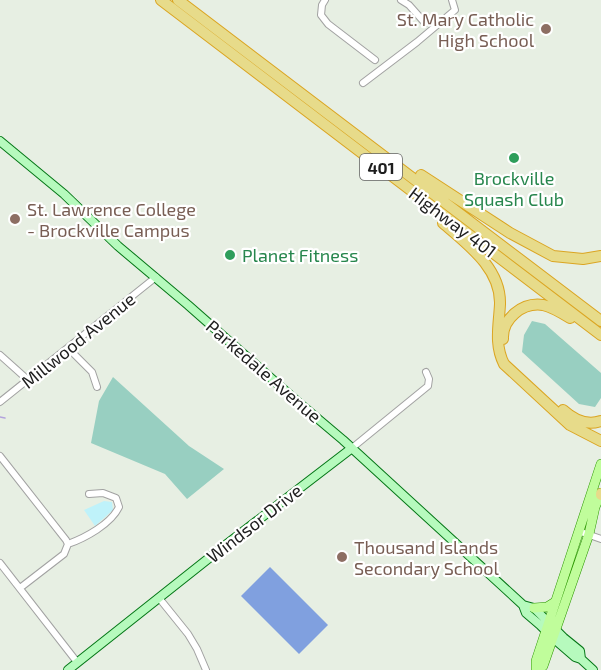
<svg xmlns="http://www.w3.org/2000/svg" width="601" height="670" font-family="'Exo 2',sans-serif">
	<style>
		.forest { fill: #98cfc1 }
		.park { fill: #bff2fa }
		.pitch { fill: #80a0df }
		.lines { fill: none; stroke-linecap: round; stroke-linejoin: round }
		.stream { stroke: #b3a3dd; stroke-width: 1.5 }
		.street-casing { stroke: #a2a2a2; stroke-width: 8 }
		.secondary-casing { stroke: #047616; stroke-width: 10 }
		.primary-casing { stroke: #2a9700; stroke-width: 10 }
		.highway-casing { stroke: #dba522; stroke-width: 12 }
		.street { stroke: #fff; stroke-width: 6 }
		.secondary { stroke: #b6fabd; stroke-width: 8 }
		.primary { stroke: #c0fd9b; stroke-width: 9 }
		.highway { stroke: #e7db8a; stroke-width: 10 }
		.education-dot { fill: #8d6e63; stroke: #fff; stroke-width: 2 }
		.leisure-dot { fill: #2e9e5b; stroke: #fff; stroke-width: 2 }
		.labels { text-anchor: middle; dominant-baseline: central; stroke-width: 4.5; stroke-linejoin: round; paint-order: stroke }
		.shield { fill: #fff; stroke: #626262; stroke-width: 1.5 }
		.shield-label { font-size: 16px; font-weight: bold; fill: #1e1e1e }
		.education-label { font-size: 18px; fill: #785e54; stroke: #fff; text-anchor: start }
		.leisure-label { font-size: 18px; fill: #27864d; stroke: #fff }
		.street-label { font-size: 18px; fill: #1e1e1e; stroke: #fff }
	</style>
	<rect width="100%" height="100%" fill="#e7efe3"/>
	<path class="forest" d="M532 321 545 324 601 373V398L595 407 579 404 522 352 524 335Z
		M113 377 189 446 224 469 187 499 165 474 91 443 99 401Z"/>
	<path class="park" d="M104 501 112 502 113 510 95 526 84 510Z"/>
	<path class="pitch" d="M270 567 328 625 299 654 241 596Z"/>
	<g class="lines">
		<path class="stream" d="M0 417 5 418"/>
		<g class="street-casing">
			<path id="street" d="M325 0 322 5 321 15 328 24 375 60
				M401 0 409 5 425 23
				M363 83 417 42 455 10 452 0
				M71 346 73 353 92 372 97 387
				M0 355 28 380
				M0 402 156 277
				M352 448 428 386 429 379 426 372
				M0 456 66 540 68 544 64 554 20 588
				M578 531 601 539
				M68 544C85 538 111 524 119 507L116 498 103 493 89 494
				M0 563 77 662
				M159 598 188 634 197 649 206 670"/>
		</g>
		<g class="secondary-casing">
			<path id="secondary" d="M0 141 64 194 118 246 188 305 298 402 343 440 523 605 534 608 564 638 580 651 581 659
				M523 605 526 613 540 625 553 638 575 657 581 659 593 670
				M68 670 223 547 352 448"/>
		</g>
		<g class="primary-casing">
			<path id="primary" d="M534 608 547 607 555 602
				M536 670V661L601 464
				M536 670 543 666 589 534 595 507 601 493"/>
		</g>
		<g class="highway-casing">
			<path id="highway" d="M161 0 601 335
				M178 0 601 321
				M421 175 510 233 553 256 583 259 601 256
				M443 223C467 244 501 268 500 304 499 325 494 344 504 364L570 425 601 441
				M503 339C502 319 522 302 543 305 552 307 562 313 570 318
				M563 410C574 420 587 426 601 421
				M601 495V494"/>
		</g>
		<use href="#street" class="street"/>
		<use href="#secondary" class="secondary"/>
		<use href="#primary" class="primary"/>
		<use href="#highway" class="highway"/>
	</g>
	<g class="education-dot">
		<circle cx="546" cy="29" r="6"/>
		<circle cx="15" cy="219" r="6"/>
		<circle cx="342" cy="557" r="6"/>
	</g>
	<g class="leisure-dot">
		<circle cx="514" cy="158" r="6"/>
		<circle cx="230" cy="255" r="6"/>
	</g>
	<g class="labels">
		<rect class="shield" x="360" y="154" width="42" height="26" rx="4.5"/>
		<g class="shield-label">
			<text x="381" y="167">401</text>
		</g>
		<g class="education-label">
			<text x="534" y="19" text-anchor="end">St. Mary Catholic<tspan x="534" dy="21">High School</tspan></text>
			<text x="27" y="209">St. Lawrence College<tspan x="27" dy="21">- Brockville Campus</tspan></text>
			<text x="354" y="547">Thousand Islands<tspan x="354" dy="21">Secondary School</tspan></text>
		</g>
		<g class="leisure-label">
			<text x="514" y="178">Brockville<tspan x="514" dy="21">Squash Club</tspan></text>
			<text x="242" y="255" text-anchor="start">Planet Fitness</text>
		</g>
		<g class="street-label">
			<text transform="translate(453 222) rotate(37)">Highway 401</text>
			<text transform="translate(78 340) rotate(-39)">Millwood Avenue</text>
			<text transform="translate(264 371) rotate(41)">Parkedale Avenue</text>
			<text transform="translate(254 523) rotate(-38)">Windsor Drive</text>
		</g>
	</g>
</svg>
